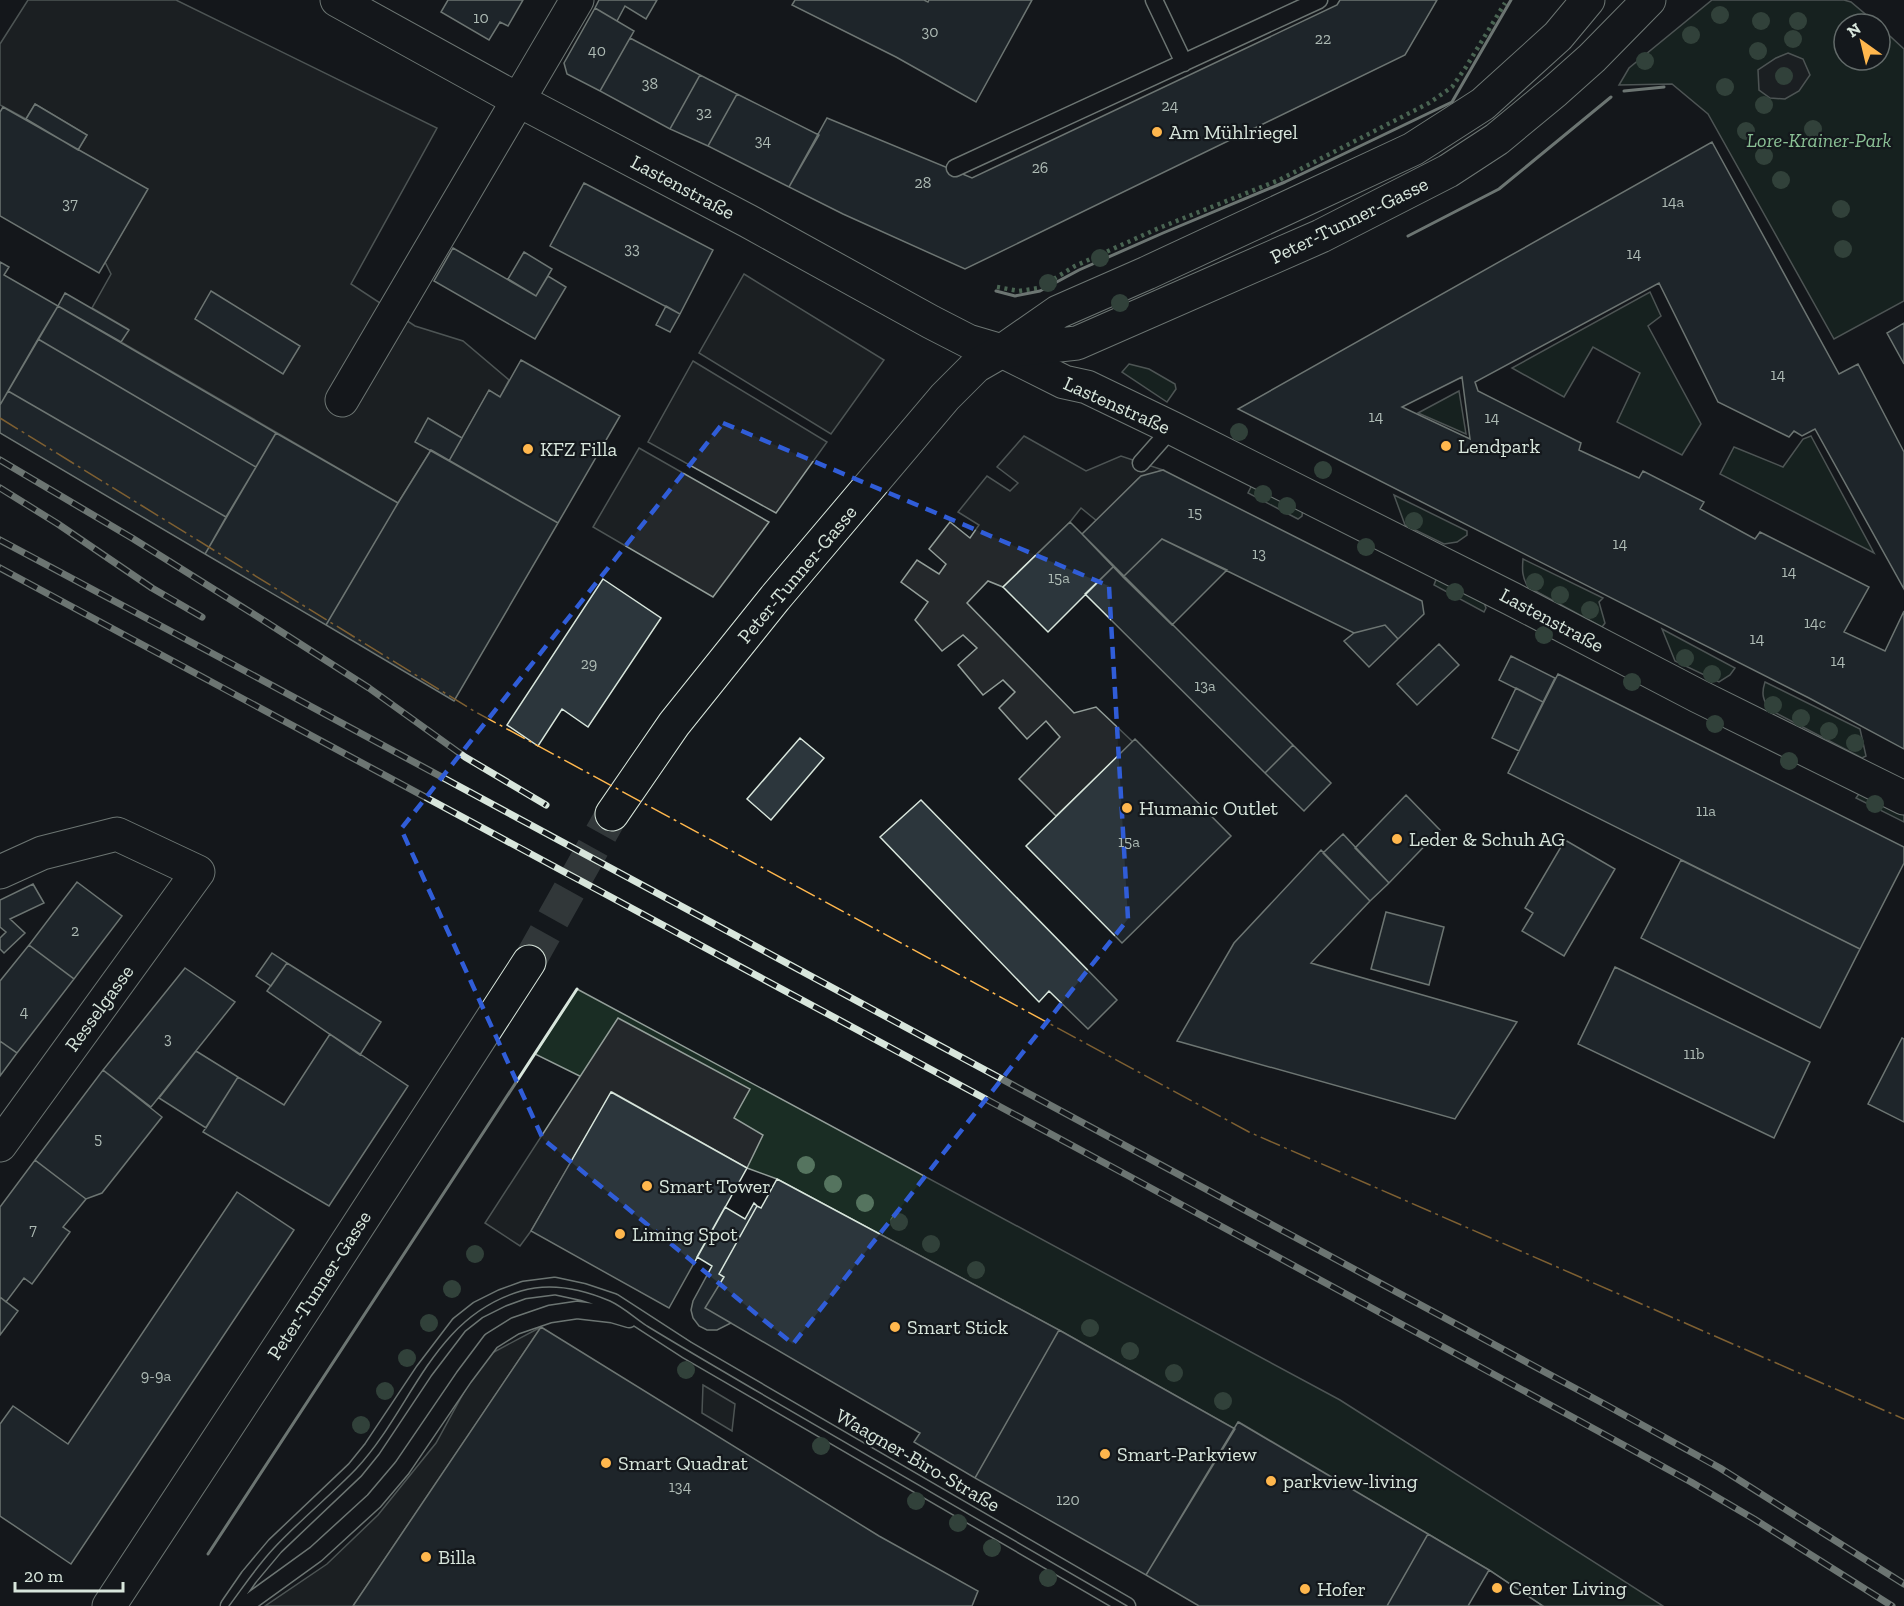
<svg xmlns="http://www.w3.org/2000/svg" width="1904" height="1606" font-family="'Zilla Slab',serif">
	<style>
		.green { fill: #1a2d24; stroke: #939e99; stroke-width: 1.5 }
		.parking { fill: #24282b; stroke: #939e99; stroke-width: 1.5 }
		.building { fill: #2c363c; stroke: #d8e6dc; stroke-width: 1.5; fill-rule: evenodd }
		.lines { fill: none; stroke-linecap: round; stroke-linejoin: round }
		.secondary-tunnel { stroke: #313739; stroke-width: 33; stroke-dasharray: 33 16; stroke-linecap: butt }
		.service-casing { stroke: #d8e6dc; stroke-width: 19 }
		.minor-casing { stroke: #d8e6dc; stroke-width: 35 }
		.tertiary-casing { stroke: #d8e6dc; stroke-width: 35 }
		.secondary-casing { stroke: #d8e6dc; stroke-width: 35 }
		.service { stroke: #14181c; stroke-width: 16 }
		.minor { stroke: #14181c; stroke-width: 33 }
		.tertiary { stroke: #14181c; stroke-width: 33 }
		.secondary { stroke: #14181c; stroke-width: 33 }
		.tram { stroke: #d8e6dc; stroke-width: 1.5 }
		.rail-casing { stroke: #d8e6dc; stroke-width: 7 }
		.rail { stroke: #14181c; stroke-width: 4.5; stroke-dasharray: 14; stroke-linecap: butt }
		.hedge { stroke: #8ac095; stroke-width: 4.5; stroke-dasharray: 3 4.5; stroke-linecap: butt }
		.wall { stroke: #d8e6dc; stroke-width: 3 }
		.power { stroke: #ffb74d; stroke-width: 1.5; stroke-dasharray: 21 4.5 3 4.5; stroke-linecap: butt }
		.tree { fill: #55745f }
		.marked { fill: none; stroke: #305dd8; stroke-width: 4.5; stroke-dasharray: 12 8; stroke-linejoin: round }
		.poi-dot { fill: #ffb74d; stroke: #14181c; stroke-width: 2 }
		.labels { text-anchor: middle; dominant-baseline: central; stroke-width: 4.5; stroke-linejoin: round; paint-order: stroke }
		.number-label { font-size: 16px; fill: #adbab4 }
		.poi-label { font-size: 20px; fill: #d8e6dc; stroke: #14181c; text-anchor: start }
		.park-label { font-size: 20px; font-style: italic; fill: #8ac095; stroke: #14181c }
		.street-label { font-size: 20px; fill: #d8e6dc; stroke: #14181c }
	</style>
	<rect width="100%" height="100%" fill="#14181c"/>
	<path class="green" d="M1712 0H1844L1851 2 1877 24H1844V60H1880V27L1904 49V301L1834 339 1708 114 1672 84 1619 85 1629 68Z
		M1650 292 1661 316 1648 326 1701 424 1682 455 1617 422 1640 373 1593 347 1564 397 1512 368Z
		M1129 364 1149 369 1175 384 1176 389 1167 402 1122 372Z
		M1459 391 1466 434 1418 413Z
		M1811 436 1874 553 1720 474 1734 447 1783 467 1803 439Z
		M1253 483 1303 508 1302 516 1298 519 1248 493Z
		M1394 495 1467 531V535L1457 542 1444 544 1405 525Z
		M1523 559 1603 598 1599 602 1605 623 1602 627 1528 587C1522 577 1522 570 1523 559Z
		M1437 577 1483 600 1486 608 1484 612 1434 585Z
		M1662 629 1735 668 1730 675 1719 682 1675 661Z
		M1765 682 1860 729 1866 756 1862 758 1770 710C1763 700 1761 694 1765 682Z
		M1861 791 1904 813V822L1856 798Z
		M577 989 1340 1400 1663 1606H1543L1489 1570 1239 1422 1235 1429 1059 1330 777 1179 747 1168 612 1092 535 1054Z"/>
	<path class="parking" d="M28 0H176L437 128 351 284 415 326 463 341 509 380 500 397 489 391 462 438 429 419 431 450 398 503 121 342 128 329 92 308 111 274 105 262 147 189 78 150 87 135 35 104 26 119 0 105V44Z
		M1788 53 1803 59 1810 75 1799 91 1785 99 1770 98 1759 90 1758 70 1776 58Z
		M744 274 884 360 831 434 699 353Z
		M693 361 827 442 776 513 648 442Z
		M1024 436 1086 471 1121 456 1163 470 1138 479 1097 521 1081 508 1070 522 1003 587 988 581 967 603 1074 713 1096 707 1133 742 1056 816 1019 779 1060 737 1046 721 1027 739 999 708 1015 692 1003 680 983 695 958 665 977 648 963 635 942 651 915 620 928 602 901 582 917 560 939 574 946 564 929 549 950 522 970 538 979 525 958 512 987 476 1010 491 1018 483 997 467Z
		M639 448 769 522 713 597 593 527Z
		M618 1018 750 1089 734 1118 763 1135 747 1168 612 1092 531 1231 520 1246 485 1223Z
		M541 1327 353 1606H265L327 1564 378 1515 436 1443 469 1383 492 1353Z
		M703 1385 735 1404 732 1431 702 1413Z"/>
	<path class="building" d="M448 0H523L508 26 500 22 489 40 441 12Z
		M599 0H657L646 19 625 6 617 21 595 8Z
		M795 0H924L928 2 929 0H1032L976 102 896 57 792 5Z
		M1340 0H1437L1405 55 965 269 843 214 789 187 827 118 972 178 1337 5Z
		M595 8 634 31 600 91 567 74 564 63Z
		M630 38 700 75 670 129 600 91Z
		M700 75 737 94 708 146 670 129Z
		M737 94 819 135 789 187 708 146Z
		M35 104 87 135 78 150 26 119Z
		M3 107 148 189 99 273 0 216V112Z
		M1712 142 1839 374 1858 364 1904 452V589L1815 429 1802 436 1794 431 1789 437 1718 402 1659 283 1475 382 1478 391 1581 443 1579 450 1639 478 1643 471 1704 502 1700 509 1755 539 1760 532 1869 587 1844 632 1885 651 1904 611V749L1809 698 1238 409ZM1462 377 1470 439 1402 407Z
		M584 183 713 250 680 314 550 246Z
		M453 248 536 296 548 276 566 287 535 339 434 281Z
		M524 252 552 269 536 296 508 279Z
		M0 262 9 267 4 275 58 306 0 405Z
		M211 291 300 346 283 374 195 319Z
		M65 293 129 330 121 342 58 306Z
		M58 306 276 433 256 467 38 339Z
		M666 306 680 314 670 332 656 325Z
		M1904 323V364L1887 333Z
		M38 339 256 467 226 517 8 391Z
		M521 360 620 416 558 523 449 461 489 390 500 397Z
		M8 391 226 517 205 554 0 433V405Z
		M428 418 462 438 449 461 415 442Z
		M276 433 398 503 326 625 205 554Z
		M431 450 558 523 454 701 326 625 398 503Z
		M1163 470 1422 601 1424 614 1398 639 1385 625 1354 633 1162 539 1123 577 1082 534 1141 476Z
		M1070 522 1114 566 1048 632 1003 587Z
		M1162 539 1227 570 1172 625 1123 577Z
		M1114 566 1293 745 1265 773 1085 594Z
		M603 579 661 618 588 727 562 709 538 746 507 725Z
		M1385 625 1398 639 1369 667 1344 641 1354 633Z
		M1439 644 1459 665 1417 705 1397 684Z
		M1511 656 1555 678 1543 702 1499 680Z
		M1558 674 1904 847V863L1860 949 1508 773Z
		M1516 688 1543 702 1519 751 1492 738Z
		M800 738 824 758 771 820 747 799Z
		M1135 739 1231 836 1122 943 1026 846Z
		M1293 745 1331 783 1304 811 1265 773Z
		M1406 795 1440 830 1389 883 1355 848Z
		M921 800 1117 1000 1088 1029 1049 991 1039 1002 880 837Z
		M1343 834 1389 883 1370 901 1323 853Z
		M1565 840 1615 869 1564 956 1522 931 1533 913 1525 908Z
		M1321 850 1370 901 1311 963 1517 1022 1455 1119 1177 1041 1234 943Z
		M1681 860 1860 949 1820 1028 1641 938Z
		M77 882 122 916 74 979 29 945Z
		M33 884 44 903 10 919 25 933 4 953 0 949V938L6 932 0 927V900Z
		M1386 912 1444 927 1429 985 1371 969Z
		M29 945 74 979 17 1053 0 1041V981Z
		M272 953 287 963 271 986 256 976Z
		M287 963 381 1022 360 1055 267 991Z
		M1615 967 1810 1062 1774 1138 1578 1044Z
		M185 968 235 1002 151 1107 103 1070Z
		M330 1034 408 1086 329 1206 203 1132 238 1077 284 1105Z
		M1902 1038 1904 1039V1122L1868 1104Z
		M0 1041 17 1053 0 1076Z
		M196 1051 238 1077 206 1128 159 1098Z
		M103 1070 162 1117 102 1193 86 1199 35 1160Z
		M611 1092 747 1168 669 1308 531 1231Z
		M35 1160 86 1199 63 1227 70 1232 32 1284 24 1278 6 1302 0 1297V1207Z
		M777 1179 1059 1330 975 1478 914 1442 920 1433 705 1308 724 1277 719 1274 757 1206 761 1208Z
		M237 1192 294 1230 71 1564 0 1516V1424L13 1406 68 1444Z
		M754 1203 757 1206 719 1274 724 1277 705 1308 731 1323 717 1330H707L699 1326 693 1318 691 1310 693 1301 712 1266 697 1257 725 1207 745 1219Z
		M0 1297 18 1311 0 1335Z
		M541 1327 879 1536 978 1591 972 1606H353Z
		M1059 1330 1235 1429 1146 1575 975 1478Z
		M1238 1422 1428 1534 1387 1606H1199L1146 1575Z
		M1428 1534 1489 1570 1543 1606H1387Z
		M1489 1570 1543 1606H1468Z"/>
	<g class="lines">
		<path class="secondary-tunnel" d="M529 962 612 814"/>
		<g class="service-casing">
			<path id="service" d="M1154 0 1184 63
				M955 168 1319 0
				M1141 463 1172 428
				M229 1606 249 1577 275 1546 355 1470 372 1449 424 1371 459 1325 478 1310 502 1298 524 1290 555 1286 583 1292 613 1302 687 1350 1127 1606
				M244 1606 316 1554 374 1501 402 1468 464 1377 491 1341 515 1326 550 1314 577 1310 612 1314 629 1319"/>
		</g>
		<g class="minor-casing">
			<path id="minor" d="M337 0 518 100 748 221 931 322 968 341 1002 351
				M342 400 577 0
				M0 872 42 853 117 834 198 872 0 1145"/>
		</g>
		<g class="tertiary-casing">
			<path id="tertiary" d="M1002 351 1064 382 1087 387 1172 428 1512 599 1698 696 1904 798"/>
		</g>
		<g class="secondary-casing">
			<path id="secondary" d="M1006 351 1077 343 1321 236 1448 171 1497 139 1555 91 1592 58 1649 0
				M612 814 674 724 775 598 945 397 976 366 1002 351 1058 312 1147 273 1413 149 1483 104 1558 36 1588 0
				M109 1606 302 1312 529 962"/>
		</g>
		<use href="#service" class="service"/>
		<use href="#minor" class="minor"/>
		<use href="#tertiary" class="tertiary"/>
		<use href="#secondary" class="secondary"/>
		<path class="tram" d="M229 1606C244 1586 257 1566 274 1548 300 1520 330 1496 356 1469 413 1408 432 1317 521 1291 551 1282 582 1289 610 1301 623 1307 635 1318 647 1326 683 1348 719 1369 755 1390 879 1462 1003 1534 1127 1606"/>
		<g class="rail-casing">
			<path id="rail" d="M0 460 132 538 266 622 369 688 465 757 546 805
				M0 488 58 524 152 588 202 617
				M0 540 234 665 1608 1406 1720 1468 1904 1584
				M0 568 1125 1174 1598 1431 1691 1482 1754 1519 1892 1606"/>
		</g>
		<use href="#rail" class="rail"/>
		<path class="hedge" d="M997 287 1019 291 1039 288 1075 266 1159 228 1279 180 1429 103 1452 87 1466 67 1505 3"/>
		<path class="wall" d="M1624 91 1664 87
			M1408 236 1499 189 1611 97
			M996 291 1015 296 1040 291 1079 270 1163 233 1285 182 1452 102 1511 0
			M208 1554 577 989"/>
		<path class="power" d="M0 418 474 711 1249 1132 1904 1419"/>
	</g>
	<g class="tree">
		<circle cx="1720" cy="15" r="9"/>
		<circle cx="1761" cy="21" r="9"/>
		<circle cx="1798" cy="21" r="9"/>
		<circle cx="1691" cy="35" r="9"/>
		<circle cx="1793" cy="39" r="9"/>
		<circle cx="1758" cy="51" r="9"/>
		<circle cx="1645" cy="61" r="9"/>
		<circle cx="1784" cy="76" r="9"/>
		<circle cx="1725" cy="87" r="9"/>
		<circle cx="1764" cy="105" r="9"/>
		<circle cx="1813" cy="129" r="9"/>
		<circle cx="1746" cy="131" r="9"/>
		<circle cx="1764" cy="156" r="9"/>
		<circle cx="1781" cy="180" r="9"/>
		<circle cx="1841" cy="209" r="9"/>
		<circle cx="1843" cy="249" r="9"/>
		<circle cx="1100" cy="258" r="9"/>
		<circle cx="1048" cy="283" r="9"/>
		<circle cx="1120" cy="303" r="9"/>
		<circle cx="1239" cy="432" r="9"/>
		<circle cx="1323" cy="470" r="9"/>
		<circle cx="1263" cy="494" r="9"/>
		<circle cx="1287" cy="506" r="9"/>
		<circle cx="1414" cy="521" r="9"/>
		<circle cx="1366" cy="547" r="9"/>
		<circle cx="1535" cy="582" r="9"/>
		<circle cx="1455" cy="592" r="9"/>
		<circle cx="1560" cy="595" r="9"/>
		<circle cx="1590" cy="610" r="9"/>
		<circle cx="1544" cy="635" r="9"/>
		<circle cx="1685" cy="658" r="9"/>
		<circle cx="1712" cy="674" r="9"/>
		<circle cx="1632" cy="682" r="9"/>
		<circle cx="1773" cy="705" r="9"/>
		<circle cx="1801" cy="718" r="9"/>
		<circle cx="1715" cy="724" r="9"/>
		<circle cx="1829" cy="731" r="9"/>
		<circle cx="1855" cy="743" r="9"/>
		<circle cx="1789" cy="761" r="9"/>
		<circle cx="1875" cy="804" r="9"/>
		<circle cx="806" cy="1165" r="9"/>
		<circle cx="833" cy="1184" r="9"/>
		<circle cx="865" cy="1203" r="9"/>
		<circle cx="899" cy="1222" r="9"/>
		<circle cx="931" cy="1244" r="9"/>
		<circle cx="475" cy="1254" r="9"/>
		<circle cx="976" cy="1270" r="9"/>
		<circle cx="452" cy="1289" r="9"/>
		<circle cx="429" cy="1323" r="9"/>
		<circle cx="1090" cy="1328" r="9"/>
		<circle cx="1130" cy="1351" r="9"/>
		<circle cx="407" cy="1358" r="9"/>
		<circle cx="686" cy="1370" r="9"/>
		<circle cx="1174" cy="1373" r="9"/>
		<circle cx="385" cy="1391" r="9"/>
		<circle cx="1223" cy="1401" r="9"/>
		<circle cx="361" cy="1425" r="9"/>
		<circle cx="821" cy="1446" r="9"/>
		<circle cx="916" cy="1501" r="9"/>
		<circle cx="958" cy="1523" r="9"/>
		<circle cx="992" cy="1548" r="9"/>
		<circle cx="1048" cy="1578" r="9"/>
	</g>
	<path d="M0 0H1904V1606H0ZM723 423 1109 586 1128 919 793 1344 543 1139 401 829Z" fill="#14181c" fill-opacity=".55" fill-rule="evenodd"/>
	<path class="marked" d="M723 423 1109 586 1128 919 793 1344 543 1139 401 829Z"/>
	<g class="poi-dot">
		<circle cx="1157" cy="132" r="6"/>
		<circle cx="1446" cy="446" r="6"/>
		<circle cx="528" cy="449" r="6"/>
		<circle cx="1127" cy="808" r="6"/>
		<circle cx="1397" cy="839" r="6"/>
		<circle cx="647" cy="1186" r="6"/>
		<circle cx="620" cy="1234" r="6"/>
		<circle cx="895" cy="1327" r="6"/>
		<circle cx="1105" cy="1454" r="6"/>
		<circle cx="606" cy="1463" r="6"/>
		<circle cx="1271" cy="1481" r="6"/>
		<circle cx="426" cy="1557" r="6"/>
		<circle cx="1497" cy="1588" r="6"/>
		<circle cx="1305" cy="1589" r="6"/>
	</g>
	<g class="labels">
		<g class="number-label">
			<text x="481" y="17">10</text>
			<text x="930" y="31">30</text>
			<text x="1323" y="38">22</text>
			<text x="597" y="50">40</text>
			<text x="650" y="83">38</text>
			<text x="1170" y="105">24</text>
			<text x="704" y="112">32</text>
			<text x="763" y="140">34</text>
			<text x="1040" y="167">26</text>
			<text x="923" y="182">28</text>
			<text x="1673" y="201">14a</text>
			<text x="70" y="203">37</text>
			<text x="632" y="248">33</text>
			<text x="1634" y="253">14</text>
			<text x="1778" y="374">14</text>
			<text x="1376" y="416">14</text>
			<text x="1492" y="417">14</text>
			<text x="1195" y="512">15</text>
			<text x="1620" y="543">14</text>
			<text x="1259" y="553">13</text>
			<text x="1789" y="571">14</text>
			<text x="1059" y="577">15a</text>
			<text x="1815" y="622">14c</text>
			<text x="1757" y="638">14</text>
			<text x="1838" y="660">14</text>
			<text x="589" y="663">29</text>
			<text x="1205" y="685">13a</text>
			<text x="1706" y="810">11a</text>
			<text x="1129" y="841">15a</text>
			<text x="75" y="930">2</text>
			<text x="24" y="1011">4</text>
			<text x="168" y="1038">3</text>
			<text x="1694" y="1053">11b</text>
			<text x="98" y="1138">5</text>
			<text x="33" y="1229">7</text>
			<text x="156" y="1375">9-9a</text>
			<text x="680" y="1486">134</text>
			<text x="1068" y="1499">120</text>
		</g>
		<g class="poi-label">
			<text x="1169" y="132">Am Mühlriegel</text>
			<text x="1458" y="446">Lendpark</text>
			<text x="540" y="449">KFZ Filla</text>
			<text x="1139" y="808">Humanic Outlet</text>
			<text x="1409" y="839">Leder &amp; Schuh AG</text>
			<text x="659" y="1186">Smart Tower</text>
			<text x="632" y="1234">Liming Spot</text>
			<text x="907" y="1327">Smart Stick</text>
			<text x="1117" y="1454">Smart-Parkview</text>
			<text x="618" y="1463">Smart Quadrat</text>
			<text x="1283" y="1481">parkview-living</text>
			<text x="438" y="1557">Billa</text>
			<text x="1509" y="1588">Center Living</text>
			<text x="1317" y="1589">Hofer</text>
		</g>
		<g class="park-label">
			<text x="1819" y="140">Lore-Krainer-Park</text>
		</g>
		<g class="street-label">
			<text transform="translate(683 187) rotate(28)">Lastenstraße</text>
			<text transform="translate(1349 220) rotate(-26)">Peter-Tunner-Gasse</text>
			<text transform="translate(1117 405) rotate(24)">Lastenstraße</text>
			<text transform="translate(797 574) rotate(-50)">Peter-Tunner-Gasse</text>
			<text transform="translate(1552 620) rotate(28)">Lastenstraße</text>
			<text transform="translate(99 1008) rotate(-54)">Resselgasse</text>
			<text transform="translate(319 1285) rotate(-57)">Peter-Tunner-Gasse</text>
			<text transform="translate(918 1460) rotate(30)">Waagner-Biro-Straße</text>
		</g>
	</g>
	<g transform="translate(1862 42) rotate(326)"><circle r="28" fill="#14181c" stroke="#626a69" stroke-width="1.5"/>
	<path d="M0-4.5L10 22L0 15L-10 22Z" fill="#ffb74d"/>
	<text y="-9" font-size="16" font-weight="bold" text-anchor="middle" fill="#d8e6dc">N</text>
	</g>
	<path d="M15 1582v9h108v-9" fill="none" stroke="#d8e6dc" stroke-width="3"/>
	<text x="24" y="1582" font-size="18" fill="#d8e6dc" stroke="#14181c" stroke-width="4.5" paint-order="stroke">20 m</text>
</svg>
